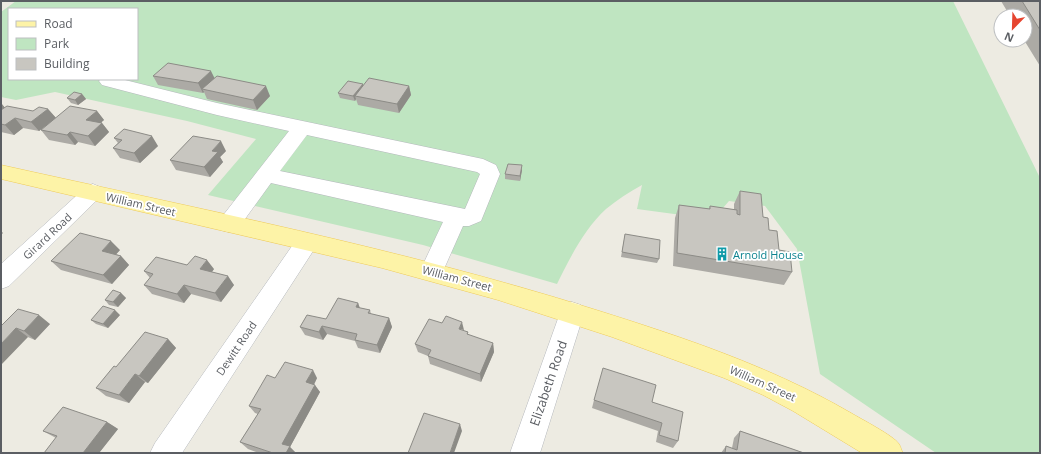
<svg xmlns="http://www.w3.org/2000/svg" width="1041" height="454" font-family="'Open Sans',sans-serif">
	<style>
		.green { fill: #bfe5c1; fill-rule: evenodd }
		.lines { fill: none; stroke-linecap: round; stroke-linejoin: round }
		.minor-casing { stroke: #b5b8bd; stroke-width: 1 }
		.major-casing { stroke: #efcb5a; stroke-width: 1 }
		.minor { fill: #fff; fill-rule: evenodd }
		.major { fill: #fdf3a7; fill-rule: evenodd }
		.wall { fill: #acaaa5 }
		.shaded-wall { fill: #8c8b86 }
		.building { fill: #c8c6c0; stroke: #8c8b86 }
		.labels { text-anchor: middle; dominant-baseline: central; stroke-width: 3.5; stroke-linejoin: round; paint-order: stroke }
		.street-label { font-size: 11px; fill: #5b5e63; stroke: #fff }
		.culture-label { font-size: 11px; fill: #0d838f; stroke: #fff; text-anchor: start }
		.near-street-label { font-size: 13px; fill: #5b5e63; stroke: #fff }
	</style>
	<rect width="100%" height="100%" fill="#edebe2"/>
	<path class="green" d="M16 1H953L1040 178V453H936L820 374 797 249 765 206 729 201 723 208 689 216 637 209 642 185C629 192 617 200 606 209 584 229 570 258 557 284L423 245 208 195 256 139 187 121 55 92 16 100 1 97V12ZM9 9H137V79H9Z"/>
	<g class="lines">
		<g class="minor-casing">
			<path id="minor" d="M101 79H121L217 103 483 159 496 165 500 174 481 221 469 226H463L440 278 432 281 424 278 420 271 443 222 271 183 237 230 229 232 221 230 218 224 221 218 289 131 217 115 102 85 99 81ZM307 135 477 172 480 174 465 209 280 171Z
				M93 184 100 187 103 192 100 197 9 286 1 289V264L86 187Z
				M307 233 315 236 318 242 315 248 182 453H150L155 443 299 236Z
				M572 302 581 305 584 313 540 453H510L560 313 563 305Z"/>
		</g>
		<g class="major-casing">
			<path id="major" d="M1 165C199 209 399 248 593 309 682 337 770 366 851 413 861 419 894 436 899 444 901 447 901 450 903 453H862L793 411 763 395 724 378 612 337 498 300 382 268 1 179Z"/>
		</g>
		<use href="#minor" class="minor"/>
		<use href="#major" class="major"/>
	</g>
	<path class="wall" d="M1001 1H1040V66L1024 40H1025V16H1010Z
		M153 76 215 78 270 96 257 110 207 99 204 92 203 93 158 85Z
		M363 84V85L409 86 411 95 399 113 358 105 356 99 355 101 340 98 338 93Z
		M82 94 86 99 78 105 71 103 67 98Z
		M1 103 5 108 33 111 48 109 56 118 97 111 104 120 101 122 102 123 109 132 95 146 78 142 75 145 49 140 41 130 47 125 39 131 23 128 14 135 1 132Z
		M114 138 158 146 140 163 120 158 113 148 118 143Z
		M226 151 220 157 223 162 210 177 176 170 170 160Z
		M522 170 520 181 505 179V174Z
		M740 191 763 217 769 230 779 250 792 272 784 285 673 266 675 218 679 205 709 209 710 206 734 210V204Z
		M625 234 659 259 657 263 621 257Z
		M120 250 116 254 121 256 129 265 112 284 61 270 51 261Z
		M187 265 214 269 212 272 234 285 221 302 191 294 184 303 152 294 144 285 150 278 144 271Z
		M121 293 126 298 118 307 109 305 105 300Z
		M358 303 360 308 370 310 371 314 389 318 392 327 380 353 358 348 355 341 327 334 323 340 305 335 300 327 326 319Z
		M120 315 108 328 96 324 91 320Z
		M50 324 35 340 1 326Z
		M464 331 468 332V335L493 343 494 352 481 382 430 364 428 356 418 352 415 344Z
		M168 339 176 348 148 383 145 382 129 403 106 396 96 388 116 367Z
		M275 378H317L314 385 320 392 290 447 296 453H259L248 449 240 442 258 414 255 413 249 406Z
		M594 400 652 402 678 441 673 448 656 442 658 431 592 408Z
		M107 422 118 429 99 453H44L56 438 43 431Z
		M740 431 804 453H721L726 446 732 448 734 438Z"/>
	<path class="shaded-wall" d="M211 71 216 81 202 89 204 92 203 93 198 83Z
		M363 84 364 89 355 96 356 99 355 101 353 96Z
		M266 86 270 96 257 110 253 100Z
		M409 86 411 95 399 113 397 104Z
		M82 94 86 99 78 105 75 100Z
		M1 103 6 109 1 112Z
		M48 109 56 118 39 131 31 122Z
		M97 111 104 120 94 129 86 120Z
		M15 118 23 128 14 135 5 125Z
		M102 123 109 132 95 146 88 136Z
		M70 132 78 142 75 145 67 135Z
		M152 136 158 146 140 163 134 153Z
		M221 141 226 151 220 157 223 162 210 177 204 167 212 151Z
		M522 165V170L520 181V176Z
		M1 231 3 233 1 235Z
		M111 241 120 250 111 260 102 251Z
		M121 256 129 265 112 284 103 275Z
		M207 260 214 269 207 278 200 269Z
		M228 276 234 285 221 302 215 293Z
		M184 285 191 294 184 303 177 294Z
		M121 293 126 298 118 307 113 302Z
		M358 303 361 312 356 307Z
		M115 310 120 315 108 328 103 324Z
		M39 315 50 324 35 340 24 331Z
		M389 318 392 327 380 353 377 345Z
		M462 322 464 330 459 329Z
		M322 326 327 334 323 340 319 332Z
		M16 328 28 337 1 365V344Z
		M168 339 176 348 148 383 139 376Z
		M493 343 494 352 481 382 480 374Z
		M313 370 317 378 311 390 306 382Z
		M135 374 145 382 129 403 119 395Z
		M315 385 320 392 290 447 296 453H286L282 444Z
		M107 422 118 429 99 453H83Z
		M460 424 462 431 454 453H450Z"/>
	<path class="building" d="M1022 1H1040V30Z
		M168 63 211 71 198 83 153 76Z
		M217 76 266 86 253 100 202 89Z
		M369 78 409 86 397 104 355 96Z
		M348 81 363 84 353 96 338 93Z
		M74 92 82 94 75 100 67 98Z
		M7 106 33 111 39 107 48 109 31 122 15 118 5 125 1 124V110Z
		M70 106 97 111 86 120 102 123 88 136 70 132 67 135 41 130Z
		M124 129 152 136 134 153 113 148 122 140 114 138Z
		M193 136 221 141 212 151 218 152 204 167 170 160Z
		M508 164 522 165 520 176 505 174Z
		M740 191 761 194 763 217 768 218 769 230 777 231 779 250 790 252 792 272 677 253 679 205 710 209V206L737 210V214L740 215Z
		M80 233 111 241 102 251 121 256 103 275 51 261Z
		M625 234 660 240 659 259 622 252Z
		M195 256 207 260 200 269 228 276 215 293 184 285 177 294 144 285 153 274 144 271 156 257 187 265Z
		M113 290 121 293 113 302 105 300Z
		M338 298 358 303 356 307 370 310 368 313 389 318 377 345 355 340 357 334 322 326 319 332 300 327 307 315 326 319Z
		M103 306 115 310 103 324 91 320Z
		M18 309 39 315 24 331 16 328 1 344V326Z
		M446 316 462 322 459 329 468 332 467 334 493 343 480 374 428 356 431 350 415 344 429 319 442 323Z
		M145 332 168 339 139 376 135 374 119 395 96 388 114 366 116 367Z
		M285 362 313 370 306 382 315 385 282 444 290 446 286 453H273L240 442 261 409 249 406 267 375 275 378Z
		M603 368 656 385 652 402 683 412 678 441 659 435 662 423 594 400Z
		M63 407 107 422 83 453H44L57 436 43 431Z
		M424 413 460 424 450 453H408Z
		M740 431 804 453H725L726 446 737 450Z"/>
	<defs>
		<g id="building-bare" transform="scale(1.08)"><path d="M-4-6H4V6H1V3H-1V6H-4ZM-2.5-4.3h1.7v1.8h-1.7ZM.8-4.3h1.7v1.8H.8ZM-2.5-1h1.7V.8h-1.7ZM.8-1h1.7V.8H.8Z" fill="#0f9aa8" stroke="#fff" stroke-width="2.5" paint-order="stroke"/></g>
	</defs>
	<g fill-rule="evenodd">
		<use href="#building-bare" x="722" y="254"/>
	</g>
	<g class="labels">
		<g class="street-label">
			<text transform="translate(141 204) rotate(13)">William Street</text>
			<text transform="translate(47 236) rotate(-43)">Girard Road</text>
			<text transform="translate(457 278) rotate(15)">William Street</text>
			<text transform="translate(236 348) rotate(-56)">Dewitt Road</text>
			<text transform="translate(763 383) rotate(24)">William Street</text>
		</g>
		<g class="culture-label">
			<text x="733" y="254">Arnold House</text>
		</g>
		<g class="near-street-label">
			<text transform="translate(548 383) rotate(-71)">Elizabeth Road</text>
		</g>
	</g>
	<rect width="1041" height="454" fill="none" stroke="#5b5e63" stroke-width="4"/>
	<rect x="8" y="8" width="130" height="72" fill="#ffffff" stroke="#bdbfc1"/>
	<rect x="16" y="21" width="20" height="6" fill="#fdf3a7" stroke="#bdbfc1"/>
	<text x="44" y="28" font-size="12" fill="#5b5e63">Road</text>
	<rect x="16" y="38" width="20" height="12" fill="#bfe5c1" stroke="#bdbfc1"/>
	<text x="44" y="48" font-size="12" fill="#5b5e63">Park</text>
	<rect x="16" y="58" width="20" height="12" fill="#c8c6c0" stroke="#bdbfc1"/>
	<text x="44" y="68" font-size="12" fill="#5b5e63">Building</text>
	<g transform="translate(1013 28) rotate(203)"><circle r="19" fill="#ffffff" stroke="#bdbfc1"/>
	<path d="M0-3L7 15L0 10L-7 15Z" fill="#e64530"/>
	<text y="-6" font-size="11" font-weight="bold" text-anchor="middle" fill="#5b5e63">N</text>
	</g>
</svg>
